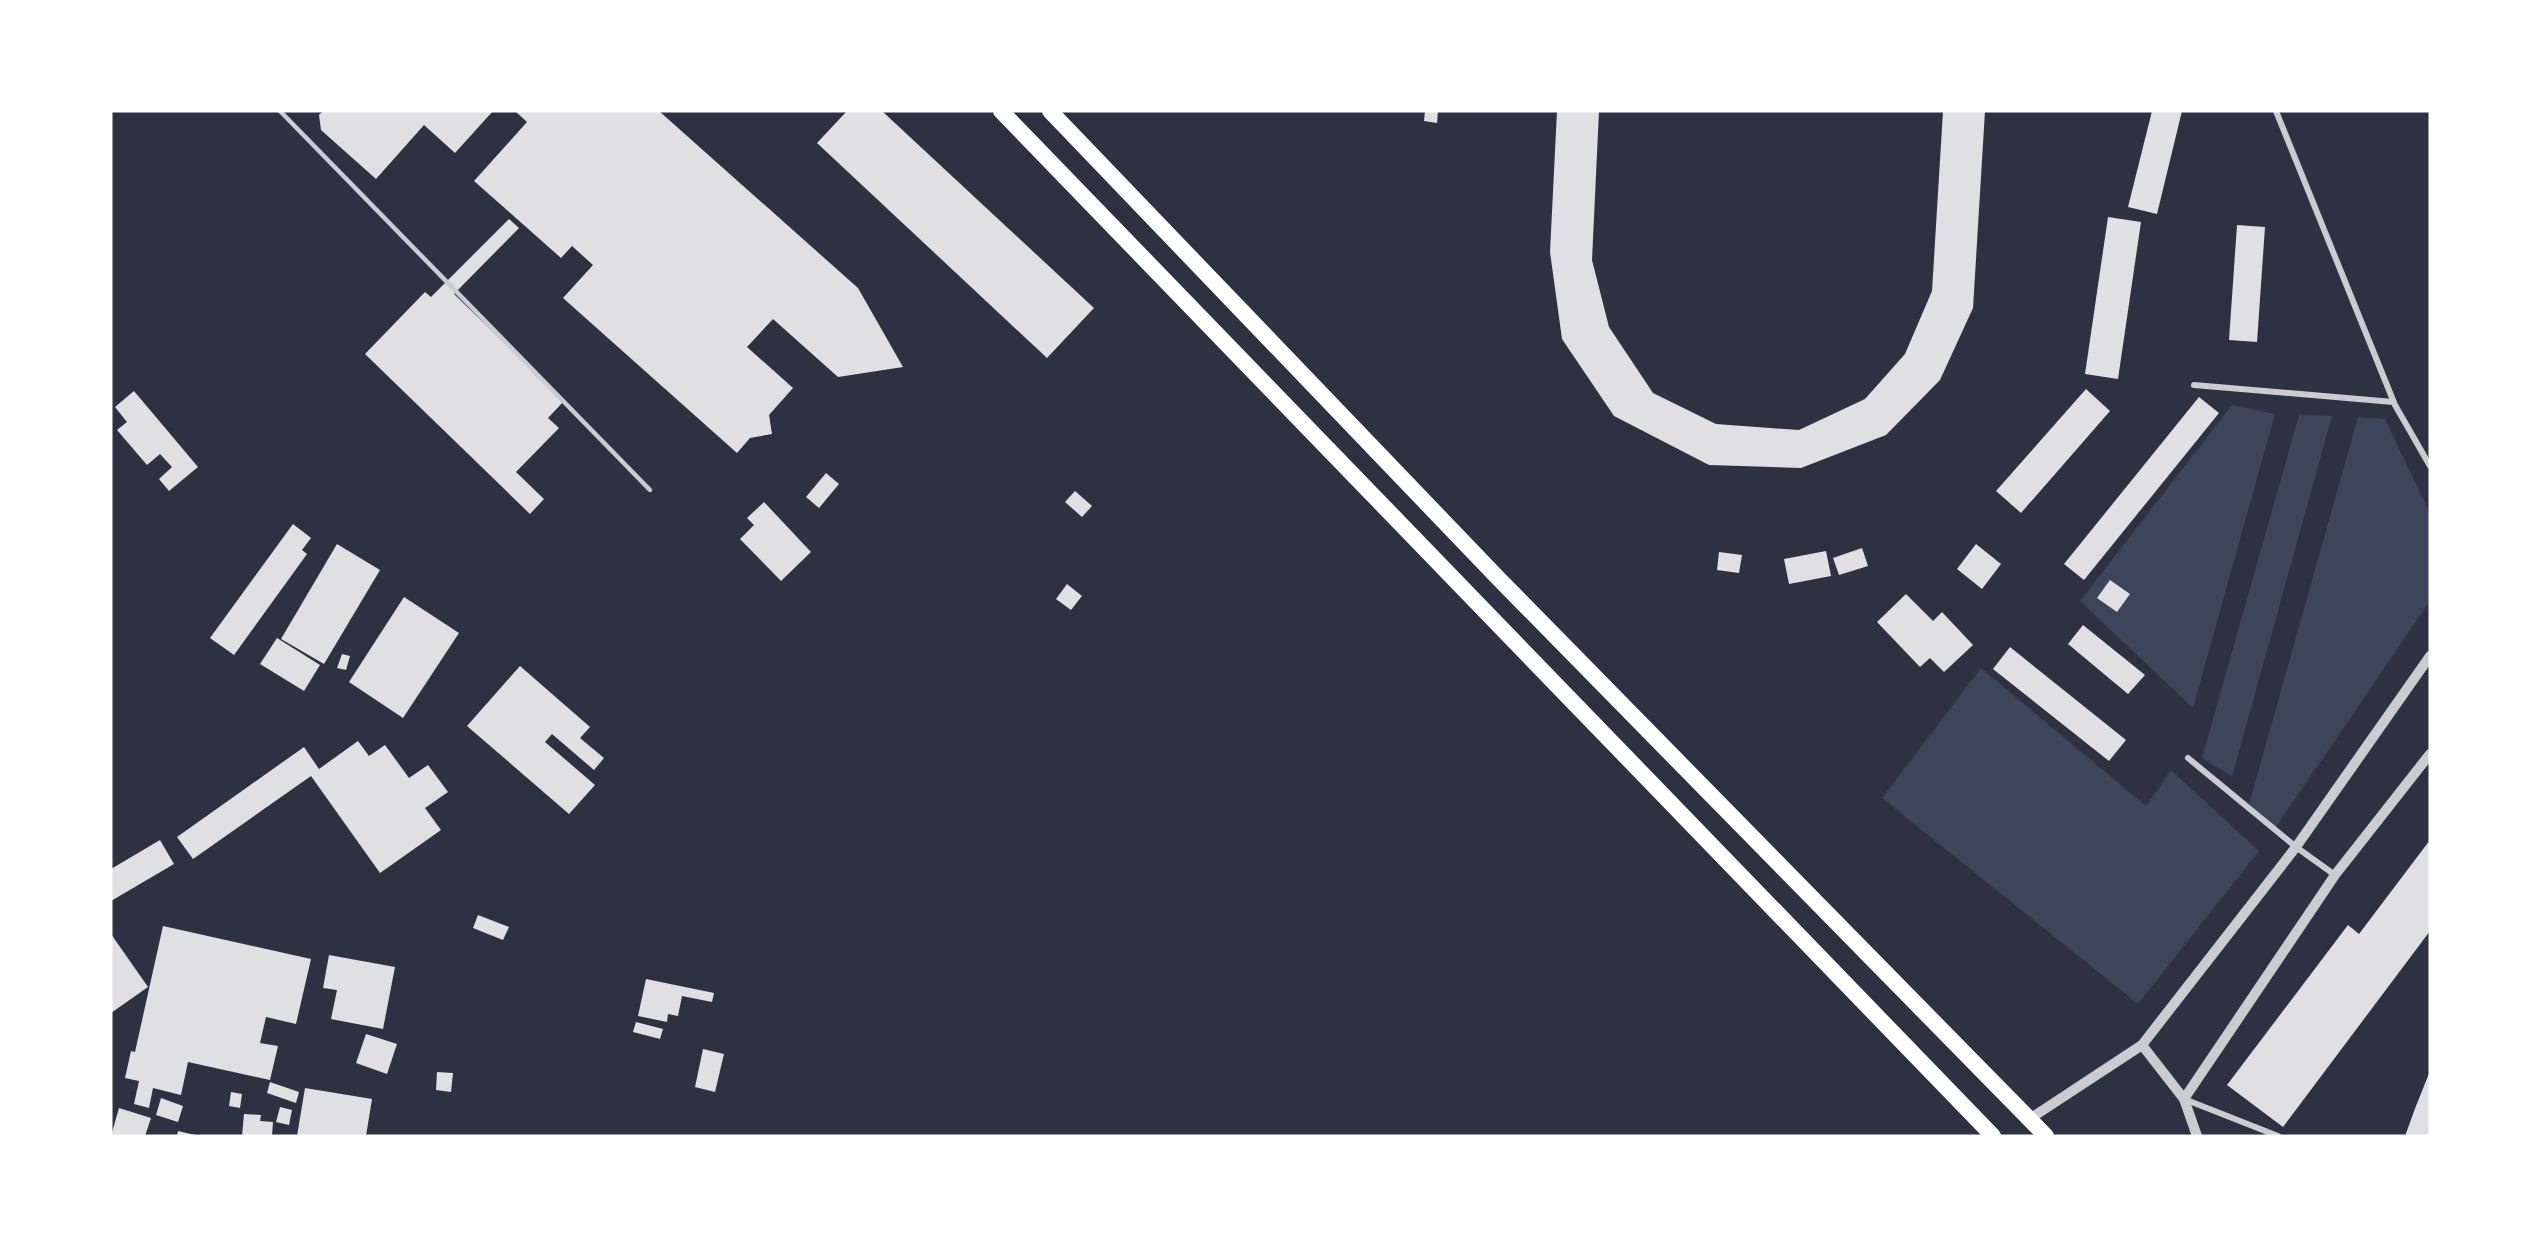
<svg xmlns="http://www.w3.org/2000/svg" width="2541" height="1247" font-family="'Asap Condensed',sans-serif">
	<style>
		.green { fill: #3c4559 }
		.building { fill: #e0e0e3 }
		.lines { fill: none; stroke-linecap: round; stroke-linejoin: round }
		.service { stroke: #caccd0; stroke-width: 4.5 }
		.minor { stroke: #caccd0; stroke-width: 6 }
		.tertiary { stroke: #caccd0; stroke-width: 10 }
		.trunk { stroke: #fff; stroke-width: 16 }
	</style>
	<rect width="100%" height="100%" fill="#2d3142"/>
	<path class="green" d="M2232 405 2275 414 2193 708 2080 601Z
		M2299 415 2332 416 2232 777 2202 758Z
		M2358 417 2385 419 2430 513V601L2276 827 2249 804Z
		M1981 668 2146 806 2171 770 2259 851 2138 1004 1882 798Z"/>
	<path class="building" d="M323 111H493L455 153 424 125 376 179 321 130 319 115Z
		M515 111H659L858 288 903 367 838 377 773 319 747 347 793 388 769 415 772 434 750 438 737 453 563 298 593 265 572 246 561 258 474 181 527 122Z
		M847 111H882L1094 308 1047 358 817 143Z
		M1425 111H1438L1437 123 1424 121Z
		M1557 111H1599L1592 260 1609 327 1653 393 1716 424 1799 430 1865 399 1905 354 1932 291 1943 111H1985L1973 308 1940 380 1886 435 1801 468 1709 465 1614 416 1562 339 1550 252Z
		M2152 111H2182L2157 214 2128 207Z
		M2108 217 2141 222 2118 379 2085 374Z
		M509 219 519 228 454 294 564 401 548 418 559 428 516 472 544 499 530 514 365 354 425 292 431 297Z
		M2237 225 2265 227 2257 342 2229 340Z
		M2086 389 2110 411 2021 513 1996 491Z
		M134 391 198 467 169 491 159 479 172 467 160 454 147 465 117 430 127 422 115 407Z
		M2199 397 2219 413 2084 580 2064 564Z
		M826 473 839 484 819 508 806 497Z
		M1075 491 1092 506 1082 517 1065 502Z
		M764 502 811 552 781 581 740 539 754 525 747 518Z
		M293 524 311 538 302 550 307 554 234 655 210 638Z
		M337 544 380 570 324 664 281 639Z
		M1976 544 2001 564 1982 589 1957 569Z
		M1862 548 1868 566 1839 575 1833 558Z
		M1826 551 1831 576 1789 584 1784 559Z
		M1719 552 1742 555 1739 573 1717 570Z
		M2110 580 2130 594 2117 612 2097 598Z
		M1067 584 1082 596 1071 610 1056 599Z
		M1906 594 1933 621 1942 612 1973 645 1944 672 1930 658 1920 667 1877 622Z
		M404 597 459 633 403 718 349 682Z
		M2083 625 2145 675 2128 694 2068 644Z
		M277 638 320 665 304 691 260 664Z
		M2010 647 2126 740 2109 761 1993 669Z
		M342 654 350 656 346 670 337 668Z
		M520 666 590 727 580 738 604 758 594 770 552 734 545 742 595 785 569 814 467 726Z
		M358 741 369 756 385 745 409 778 428 765 448 792 425 808 441 830 380 873 311 776 193 859 177 837 304 747 319 769Z
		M160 840 174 864 111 901V869Z
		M2430 840V931L2283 1127 2227 1085 2348 925 2359 934Z
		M478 915 509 927 503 940 473 928Z
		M163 926 311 959 296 1024 266 1017 260 1043 278 1046 270 1080 188 1062 181 1095 153 1088 149 1108 134 1104 139 1081 125 1078 131 1051 135 1052Z
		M111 934 148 987 111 1013Z
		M329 955 395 967 383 1029 331 1019 337 990 323 988Z
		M646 979 714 993 712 1002 682 996 678 1016 668 1014 667 1022 638 1016Z
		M636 1022 663 1029 660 1039 633 1032Z
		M366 1034 397 1044 387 1074 356 1063Z
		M703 1049 724 1054 715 1092 695 1087Z
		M2430 1071V1136H2405L2416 1106Z
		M437 1072 453 1073 451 1092 436 1090Z
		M270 1082 299 1092 296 1103 267 1093Z
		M305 1088 372 1099 366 1136H297Z
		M231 1092 242 1094 240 1108 229 1106Z
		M161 1098 183 1106 178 1122 156 1115Z
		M280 1107 292 1110 289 1125 276 1122Z
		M119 1108 151 1118 145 1136H111Z
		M244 1114 261 1115 260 1121 273 1122 272 1136H242Z
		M178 1131 195 1135V1136H177Z"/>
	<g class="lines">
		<path class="service" d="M280 111 650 490"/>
		<path class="minor" d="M2276 111 2395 405 2430 466
			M2194 385 2393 402
			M2188 758 2296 847 2335 875
			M2184 1099 2278 1136"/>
		<path class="tertiary" d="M2142 1045 2184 1099 2197 1136
			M2184 1099 2335 875 2430 754
			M2028 1120 2142 1045 2296 847 2430 656"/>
		<path class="trunk" d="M1001 111 1993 1136
			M1050 111 1499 579 2046 1136"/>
	</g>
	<rect width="2541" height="1247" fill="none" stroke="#ffffff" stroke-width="225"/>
</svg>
